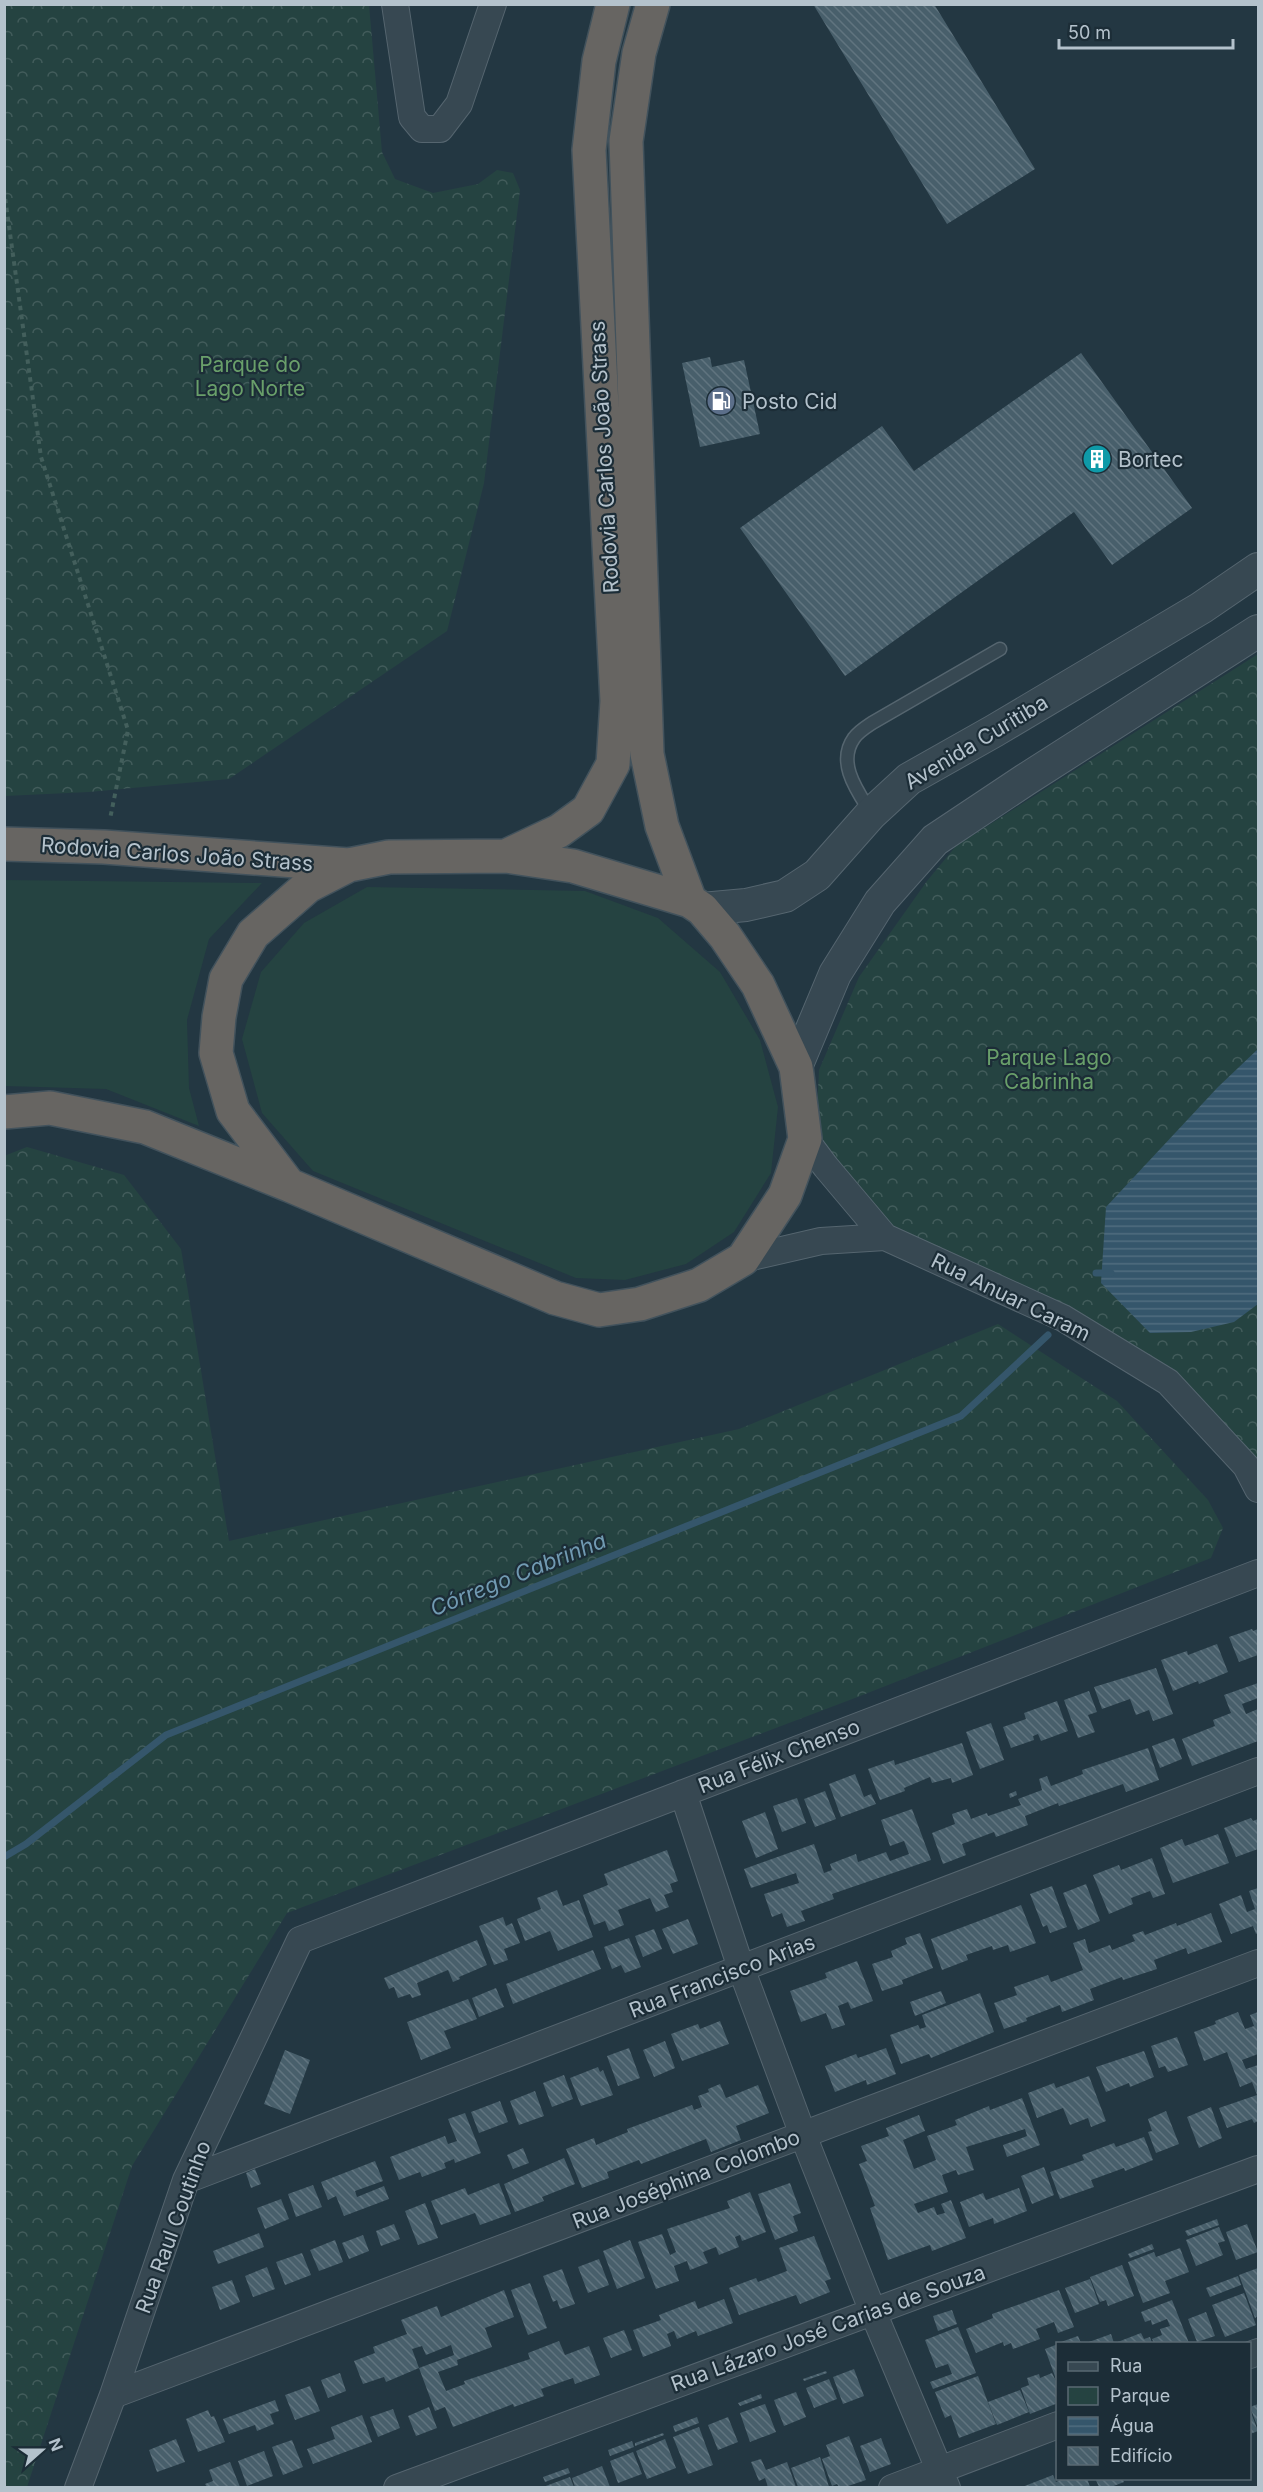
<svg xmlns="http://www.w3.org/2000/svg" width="1263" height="2492" font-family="Inter,sans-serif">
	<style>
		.green { fill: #254341 }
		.forest { fill: url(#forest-crowns) }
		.water { fill: url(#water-rules) }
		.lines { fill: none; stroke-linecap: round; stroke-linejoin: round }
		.stream { stroke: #35566b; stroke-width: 7 }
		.building { fill: url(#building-back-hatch); fill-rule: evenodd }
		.service-casing { stroke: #55656f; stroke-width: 15 }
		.minor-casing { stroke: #55656f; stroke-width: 28 }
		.tertiary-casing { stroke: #55656f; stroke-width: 34 }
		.trunk-casing { stroke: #42525c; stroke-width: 36 }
		.path { stroke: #435f5c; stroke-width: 4; stroke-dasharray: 4.5 4.5; stroke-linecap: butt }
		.service { stroke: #374852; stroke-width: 12 }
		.minor { stroke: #374852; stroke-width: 26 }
		.tertiary { stroke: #374852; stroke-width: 32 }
		.trunk { stroke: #676562; stroke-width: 33 }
		.labels { text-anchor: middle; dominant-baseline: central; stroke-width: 4.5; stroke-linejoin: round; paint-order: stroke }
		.park-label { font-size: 21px; fill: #699f6a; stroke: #1c2d37 }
		.poi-label { font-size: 21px; fill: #b4c2cc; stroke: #1c2d37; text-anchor: start }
		.street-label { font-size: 21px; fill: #b4c2cc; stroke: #1c2d37 }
		.water-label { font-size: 22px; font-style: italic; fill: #719ab2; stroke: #1c2d37 }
	</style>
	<defs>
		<pattern id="forest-crowns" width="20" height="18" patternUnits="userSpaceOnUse" patternTransform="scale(1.5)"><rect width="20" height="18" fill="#254341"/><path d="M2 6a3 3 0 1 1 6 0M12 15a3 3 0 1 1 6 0" fill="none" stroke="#425c5b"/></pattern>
		<pattern id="water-rules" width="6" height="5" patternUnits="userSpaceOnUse" patternTransform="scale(1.5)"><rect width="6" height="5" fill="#35566b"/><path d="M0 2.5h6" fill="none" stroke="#506d7f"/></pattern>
		<pattern id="building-back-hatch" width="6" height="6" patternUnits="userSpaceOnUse" patternTransform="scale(1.5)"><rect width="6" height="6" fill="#485f6b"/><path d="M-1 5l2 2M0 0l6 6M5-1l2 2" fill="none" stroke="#60747f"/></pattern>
	</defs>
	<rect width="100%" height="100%" fill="#233742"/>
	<path class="green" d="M5 880 262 883 209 939 187 1020 189 1088 199 1126 106 1089 5 1086Z
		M367 887 585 891 658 918 720 972 760 1040 778 1107 771 1173 734 1232 686 1264 625 1280 576 1278 313 1171 262 1113 242 1039 261 972 304 923Z"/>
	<path class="forest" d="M5 4 369 5 382 152 395 179 433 193 478 184 497 170 513 173 520 190 484 483 447 631 229 779 89 792 5 796Z
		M1258 654V1464L1177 1375 1043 1295 896 1232 816 1134 819 1070 859 977 927 881 956 846Z
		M27 1147 124 1175 181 1249 229 1541 739 1429 998 1324 1117 1401 1208 1500 1223 1528 1211 1558 855 1698 287 1913 132 2166 27 2487 5 2488 4 1156Z"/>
	<path class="water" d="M1258 1049V1304L1234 1322 1191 1332 1150 1333 1101 1283 1106 1207 1218 1087Z"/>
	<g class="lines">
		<path class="stream" d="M1096 1273H1111
			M4 1857 26 1844 166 1735 961 1416 1048 1335"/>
	</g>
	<path class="building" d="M813 4H934L1035 169 947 224Z
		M1081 353 1192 508 1112 565 1074 512 845 676 740 528 882 426 914 471Z
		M710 357 712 367 744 360 760 434 700 447 682 363Z
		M1252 1629 1253 1631 1258 1629V1655L1239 1662 1229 1637Z
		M1217 1644 1228 1672 1199 1684 1198 1681 1173 1691 1161 1660 1187 1651 1188 1655Z
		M1156 1668 1173 1714 1153 1721 1149 1710 1136 1715 1130 1699 1102 1709 1094 1687Z
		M1258 1683V1698L1242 1704 1246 1714 1258 1709V1741L1192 1766 1182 1739 1215 1726 1213 1720 1231 1713 1224 1695Z
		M1089 1691 1097 1712 1088 1715 1095 1732 1078 1738 1064 1700Z
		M1057 1701 1068 1731 1041 1741 1038 1734 1033 1736 1034 1740 1011 1748 1003 1727 1026 1719 1024 1713Z
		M991 1723 1004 1760 980 1769 966 1732Z
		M1174 1738 1182 1759 1160 1768 1152 1746Z
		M962 1743 973 1775 952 1783 951 1778 932 1783 930 1777 904 1788 905 1791 880 1800 868 1769 894 1760 895 1765Z
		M1148 1748 1159 1780 1126 1792 1123 1784 1059 1806 1058 1803 1025 1816 1028 1825 996 1837 994 1832 962 1844 966 1855 943 1864 932 1833 955 1824 952 1814 967 1809 971 1819 987 1813 988 1816 1021 1805 1018 1799 1042 1790 1039 1779 1047 1776 1051 1786 1083 1774 1082 1770Z
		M855 1774 864 1797 871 1794 876 1804 841 1817 829 1784Z
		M825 1791 836 1819 815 1827 804 1799Z
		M1016 1791 1017 1795 1010 1798 1009 1794Z
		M797 1798 806 1823 782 1832 773 1806Z
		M912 1809 931 1860 832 1894 834 1899 801 1911 805 1921 787 1927 782 1913 772 1917 764 1894 799 1883 796 1873 751 1888 744 1869 814 1844 824 1873 832 1870 830 1864 856 1854 858 1862 886 1852 890 1861 909 1854 904 1841 890 1846 881 1820Z
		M765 1812 778 1849 756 1858 742 1821Z
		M1251 1818 1253 1821 1258 1819V1849L1236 1857 1224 1828Z
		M1218 1834 1229 1863 1173 1883 1160 1848 1182 1839 1185 1846Z
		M667 1850 678 1881 670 1884 673 1892 664 1895 669 1907 656 1912 650 1898 618 1910 624 1925 609 1931 605 1921 594 1925 583 1895 608 1885 604 1874Z
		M1152 1858 1165 1894 1153 1898 1150 1891 1131 1898 1133 1904 1109 1914 1093 1875 1119 1865 1121 1870Z
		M1086 1884 1100 1921 1078 1930 1063 1893Z
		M1052 1886 1067 1927 1050 1933 1047 1925 1043 1927 1030 1894Z
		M1258 1888V1933L1256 1934 1253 1926 1231 1934 1219 1904 1241 1895 1247 1912 1255 1909 1249 1891Z
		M557 1890 563 1906 579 1900 593 1937 558 1951 550 1931 525 1941 517 1919 541 1909 537 1898Z
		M1021 1905 1036 1943 1010 1952 1008 1945 993 1950 992 1946 966 1955 968 1960 942 1970 931 1939Z
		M1211 1913 1222 1942 1188 1954 1186 1948 1154 1960 1157 1969 1123 1980 1122 1977 1090 1989 1094 2000 1062 2012 1060 2005 1026 2018 1027 2021 1004 2029 994 2003 1017 1995 1014 1987 1048 1975 1051 1982 1083 1970 1073 1943 1085 1939 1089 1953 1110 1945 1112 1950 1135 1941 1132 1935 1143 1931 1145 1935 1176 1923 1177 1926Z
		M503 1917 506 1926 512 1923 520 1943 504 1949 508 1960 494 1965 479 1926Z
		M688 1919 698 1944 673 1954 662 1929Z
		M654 1929 662 1949 643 1957 635 1936Z
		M920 1933 933 1968 902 1980 903 1984 882 1991 872 1964 893 1957 891 1951 907 1944 905 1938Z
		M629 1938 641 1967 625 1973 621 1965 612 1969 604 1947Z
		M477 1940 487 1965 459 1977 460 1979 453 1982 448 1970 424 1980 417 1983 421 1995 412 1998 410 1994 398 1998 394 1987 389 1989 384 1978Z
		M593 1950 601 1969 513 2004 506 1984Z
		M857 1961 873 2001 851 2009 848 2002 838 2006 845 2025 832 2029 826 2013 801 2022 790 1991 827 1978 825 1973Z
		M496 1988 504 2007 479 2017 472 1998Z
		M941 1991 946 2003 915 2016 910 2002Z
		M980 1993 994 2032 931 2058 929 2054 901 2064 890 2035 918 2025 920 2029 926 2027 922 2015Z
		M468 1999 477 2019 444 2031 451 2048 421 2060 407 2022Z
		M1238 2012 1245 2029 1254 2026 1250 2015 1258 2012V2054L1242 2060 1246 2069 1258 2065V2121L1254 2123 1252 2119 1227 2128 1219 2108 1257 2095 1252 2082 1240 2087 1227 2052 1204 2061 1194 2032 1216 2024 1215 2021Z
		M720 2021 729 2044 682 2061 671 2034 698 2024 700 2029Z
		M1177 2037 1188 2065 1168 2072 1165 2066 1159 2068 1151 2046Z
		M665 2041 675 2068 654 2077 643 2050Z
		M629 2048 640 2078 618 2086 607 2056Z
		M886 2048 896 2074 867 2085 866 2080 835 2092 825 2066 856 2054 858 2058Z
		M285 2050 310 2060 290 2114 264 2104Z
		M1144 2051 1154 2077 1130 2087 1129 2083 1106 2092 1096 2067Z
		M598 2067 600 2072 603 2070 613 2095 581 2106 570 2078Z
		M564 2075 573 2099 552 2107 543 2083Z
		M1089 2076 1106 2121 1091 2127 1088 2118 1070 2125 1063 2108 1037 2118 1028 2093 1054 2083 1056 2088Z
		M720 2084 726 2098 758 2085 769 2113 736 2126 741 2140 711 2152 706 2139 641 2164 639 2160 607 2172 609 2178 582 2188 566 2149 594 2138 596 2145 628 2132 627 2129 692 2105 694 2110 702 2107 698 2096 709 2092 708 2089Z
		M535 2091 544 2116 519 2125 510 2101Z
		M1022 2098 1040 2145 1007 2157 1003 2145 1027 2136 1025 2129 966 2147 974 2170 958 2175 956 2170 942 2175 948 2192 914 2204 918 2213 934 2207 937 2215 945 2213 941 2204 951 2200 966 2238 932 2251 930 2245 888 2260 870 2208 875 2206 859 2164 867 2161 861 2146 889 2136 886 2128 919 2115 925 2131 903 2140 914 2169 936 2160 927 2136 957 2125 955 2120 989 2106 990 2110Z
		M500 2101 508 2122 479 2133 471 2112Z
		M1211 2107 1222 2138 1199 2148 1187 2117Z
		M1166 2111 1179 2144 1156 2153 1148 2132 1152 2131 1148 2119Z
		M465 2113 481 2153 455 2163 454 2159 444 2163 446 2168 422 2177 420 2172 399 2180 390 2157 445 2136 448 2144 457 2141 448 2119Z
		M1144 2137 1153 2160 1125 2171 1124 2168 1091 2180 1094 2187 1060 2199 1050 2172 1084 2160 1082 2155 1114 2143 1116 2147Z
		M523 2148 529 2163 513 2169 507 2155Z
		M564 2158 575 2184 542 2197 544 2201 515 2212 504 2184Z
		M375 2161 383 2181 355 2191 357 2197 384 2186 389 2199 344 2216 336 2196 328 2200 321 2182Z
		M1044 2167 1054 2195 1032 2204 1021 2176Z
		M255 2169 261 2184 251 2188 246 2173Z
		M499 2183 511 2214 480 2225 475 2213 441 2225 431 2201 465 2188 468 2195Z
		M790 2183 801 2213 793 2216 798 2231 775 2240 758 2194Z
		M313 2185 322 2207 296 2217 288 2194Z
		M1019 2188 1027 2211 994 2224 993 2218 969 2227 960 2202 983 2193 986 2200Z
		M750 2192 766 2232 742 2241 740 2235 735 2237 739 2247 719 2255 716 2247 703 2252 708 2263 690 2270 687 2261 674 2266 679 2281 656 2289 638 2242 662 2234 670 2255 676 2252 667 2229 730 2208 727 2201Z
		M281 2199 289 2219 265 2229 257 2208Z
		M425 2203 438 2238 418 2245 405 2211Z
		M1217 2219 1219 2225 1188 2236 1185 2231Z
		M394 2224 400 2239 381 2246 376 2231Z
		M1247 2224 1258 2252 1236 2260 1226 2232Z
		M1219 2227 1225 2241 1218 2243 1223 2255 1196 2266 1186 2240Z
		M259 2233 264 2247 218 2264 213 2251Z
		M363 2235 369 2251 349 2259 342 2243Z
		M814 2236 831 2279 825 2281 830 2292 800 2304 796 2295 739 2315 729 2288 756 2278 758 2282 787 2271 779 2248Z
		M335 2240 343 2262 319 2271 310 2250Z
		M630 2240 645 2278 617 2289 603 2251Z
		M1152 2244 1154 2249 1130 2258 1128 2254Z
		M1180 2248 1189 2272 1165 2281 1170 2293 1143 2303 1128 2262 1154 2252 1156 2257Z
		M302 2253 311 2275 285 2285 276 2262Z
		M599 2259 609 2285 588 2293 578 2267Z
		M1122 2265 1134 2296 1108 2306 1106 2300 1100 2302 1090 2277Z
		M267 2267 275 2289 253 2297 245 2276Z
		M1258 2268V2316L1255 2318 1239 2275Z
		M562 2269 575 2304 560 2309 557 2300 553 2302 543 2276Z
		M1238 2276 1241 2285 1210 2297 1206 2288Z
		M1090 2279 1099 2304 1075 2313 1065 2288Z
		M232 2280 240 2302 220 2310 212 2287Z
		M530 2283 547 2328 528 2335 511 2290Z
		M504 2290 514 2317 485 2328 492 2347 457 2360 458 2365 438 2372 446 2391 465 2384 464 2381 530 2359 528 2353 559 2341 565 2355 589 2346 600 2375 575 2384 573 2378 541 2389 544 2396 514 2407 513 2404 453 2427 445 2407 435 2411 419 2368 386 2382 384 2377 363 2384 354 2361 375 2353 373 2347 407 2334 401 2320 437 2306 441 2317ZM451 2345 454 2355 419 2368 412 2349 422 2346 426 2355Z
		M1059 2290 1074 2327 1058 2333 1054 2322 1036 2329 1040 2339 1013 2349 1011 2343 1004 2346 1003 2342 976 2353 966 2329 993 2318 992 2314Z
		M1244 2293 1256 2325 1225 2337 1212 2305Z
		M724 2299 733 2323 698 2336 696 2331 677 2339 674 2331 667 2334 671 2346 643 2357 633 2330 661 2320 659 2315 695 2301 698 2309Z
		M1172 2300 1189 2343H1154L1152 2339 1162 2335 1160 2329 1170 2326 1167 2319 1152 2325 1151 2320 1145 2322 1141 2312Z
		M952 2310 957 2324 938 2331 933 2316Z
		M1206 2312 1215 2336 1197 2342 1188 2319Z
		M958 2327 976 2373 933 2389 930 2382 952 2374 948 2364 936 2368 925 2340Z
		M624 2330 632 2350 611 2358 603 2338Z
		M1141 2333 1144 2339 1150 2337 1152 2343H1115Z
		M1111 2334 1114 2343H1086Z
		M1078 2336 1081 2343H1058Z
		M1058 2344V2382H1057L1045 2349Z
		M854 2369 864 2396 843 2404 833 2377Z
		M826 2371 827 2373 804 2381 803 2379Z
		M340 2373 346 2391 328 2398 321 2380Z
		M1052 2373 1058 2385V2403L1030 2414 1021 2388 1029 2385 1027 2378 1039 2374 1040 2378Z
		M978 2376 996 2424 959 2438 951 2415 945 2418 935 2392Z
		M829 2379 837 2399 814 2408 806 2388Z
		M310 2386 320 2411 295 2420 285 2395Z
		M1020 2390 1029 2412 997 2425 988 2402Z
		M796 2392 806 2417 784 2426 774 2400Z
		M761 2394 762 2398 740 2406 738 2403Z
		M275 2400 279 2411 270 2414 274 2424 257 2431 255 2425 229 2434 223 2419Z
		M765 2404 776 2432 750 2442 740 2413Z
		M1258 2404V2428L1250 2407Z
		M429 2407 437 2428 416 2436 408 2416Z
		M393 2409 400 2428 378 2437 370 2417Z
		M208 2410 211 2417 214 2416 225 2442 198 2452 186 2419Z
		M1250 2410 1258 2431 1250 2434Z
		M362 2415 372 2442 313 2464 307 2449 335 2439 331 2427Z
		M697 2417 699 2423 675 2432 673 2426Z
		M728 2417 738 2442 718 2450 708 2425Z
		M699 2427 713 2465 688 2474 673 2437Z
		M663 2433 664 2435 635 2446V2443Z
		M849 2436 866 2480 845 2487H839L837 2484 832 2486 822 2459 830 2456 826 2445Z
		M881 2438 891 2464 870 2472 860 2446Z
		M176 2439 185 2462 157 2472 149 2450Z
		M665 2439 676 2468 647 2479 636 2451Z
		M292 2440 303 2467 283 2475 272 2447Z
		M632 2441 634 2447 610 2456 608 2450Z
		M264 2451 273 2476 247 2486 238 2461Z
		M633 2452 642 2474 618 2483 610 2461Z
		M820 2457 829 2487H798L791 2468Z
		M761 2459 766 2470 787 2462 796 2487H768L765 2478 759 2481 751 2462Z
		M230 2462 240 2487H207L205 2484 213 2481 209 2470Z
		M602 2466 610 2487H575L572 2478Z
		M568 2468 570 2473 545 2482 543 2477Z
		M1053 2475 1056 2482 1064 2478H1087L1090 2487H1022Z
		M570 2477 574 2487H543Z
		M1095 2478H1122L1124 2482 1111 2487H1099Z"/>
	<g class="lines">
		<g class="service-casing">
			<path id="service" d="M871 813C858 792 836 763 854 738 858 732 866 727 872 723L1000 649"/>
		</g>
		<g class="minor-casing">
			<path id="minor" d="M395 4 412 117 422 129H440L459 104 493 4
				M805 1139 826 1167 885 1237 1063 1318 1168 1382 1246 1466 1258 1489
				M743 1259 821 1241 885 1237
				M683 1793 741 1968 803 2135 873 2312 947 2488
				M186 2180 1258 1771
				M1250 2355 1258 2352
				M113 2395 1258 1963
				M78 2488 113 2395 186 2180 300 1940 1258 1573
				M397 2488 1258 2169
				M892 2488 1058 2425"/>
		</g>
		<g class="tertiary-casing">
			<path id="tertiary" d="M702 909 746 905 785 896 817 875 871 814 909 779 994 731 1201 608 1258 569
				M796 1067 835 974 880 902 935 840 1025 780 1258 631"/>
		</g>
		<g class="trunk-casing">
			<path id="trunk" d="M653 4 639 53 626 141 647 754 662 826 690 901
				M4 844 104 847 349 865
				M506 856 573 866 690 901 702 909 725 936 758 985 796 1067 805 1139 785 1195 743 1259 699 1285 640 1304 599 1310 555 1298 289 1185 233 1111 216 1053 219 1017 226 979 253 934 308 886 349 865 389 857Z
				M506 856 559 831 588 810 613 764 617 701 589 150 599 61 613 4
				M4 1112 50 1108 145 1127 289 1185"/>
		</g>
		<path class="path" d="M4 190 41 457 128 730 110 819"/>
		<use href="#service" class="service"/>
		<use href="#minor" class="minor"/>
		<use href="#tertiary" class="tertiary"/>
		<use href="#trunk" class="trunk"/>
	</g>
	<defs>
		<g id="fuel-disc" transform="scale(1.5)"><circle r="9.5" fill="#5c6f8a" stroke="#1c2d37"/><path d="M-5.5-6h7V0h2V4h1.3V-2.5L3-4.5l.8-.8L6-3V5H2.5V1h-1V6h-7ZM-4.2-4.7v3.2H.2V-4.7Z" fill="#fff"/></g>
		<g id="building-disc" transform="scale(1.5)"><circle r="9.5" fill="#0f9aa8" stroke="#1c2d37"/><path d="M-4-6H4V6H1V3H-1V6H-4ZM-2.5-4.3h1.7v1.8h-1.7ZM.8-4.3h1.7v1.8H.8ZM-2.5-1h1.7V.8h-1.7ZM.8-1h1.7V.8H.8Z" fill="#fff"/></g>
	</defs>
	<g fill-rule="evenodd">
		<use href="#fuel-disc" x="721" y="401"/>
		<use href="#building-disc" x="1097" y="459"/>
	</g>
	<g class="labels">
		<g class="park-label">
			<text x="250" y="364">Parque do<tspan x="250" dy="24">Lago Norte</tspan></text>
			<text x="1049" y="1057">Parque Lago<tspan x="1049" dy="24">Cabrinha</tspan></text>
		</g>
		<g class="poi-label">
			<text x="742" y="401">Posto Cid</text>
			<text x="1118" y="459">Bortec</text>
		</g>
		<g class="street-label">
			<text transform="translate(604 457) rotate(-93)">Rodovia Carlos João Strass</text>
			<text transform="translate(976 742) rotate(-31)">Avenida Curitiba</text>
			<text transform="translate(177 854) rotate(4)">Rodovia Carlos João Strass</text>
			<text transform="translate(1011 1297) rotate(26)">Rua Anuar Caram</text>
			<text transform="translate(779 1756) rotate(-21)">Rua Félix Chenso</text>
			<text transform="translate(722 1976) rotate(-21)">Rua Francisco Arias</text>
			<text transform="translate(686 2179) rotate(-21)">Rua Joséphina Colombo</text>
			<text transform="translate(173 2227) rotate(-70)">Rua Raul Coutinho</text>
			<text transform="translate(828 2328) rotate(-20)">Rua Lázaro José Carias de Souza</text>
		</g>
		<g class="water-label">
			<text transform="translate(518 1574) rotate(-22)">Córrego Cabrinha</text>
		</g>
	</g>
	<rect width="1263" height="2492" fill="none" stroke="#b4c2cc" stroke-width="12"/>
	<rect x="1056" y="2342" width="195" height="138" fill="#1c2d37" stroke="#596973" stroke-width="1.5"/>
	<rect x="1068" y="2362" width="30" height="9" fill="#374852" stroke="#596973" stroke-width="1.5"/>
	<text x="1110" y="2372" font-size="18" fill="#b4c2cc">Rua</text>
	<rect x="1068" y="2387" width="30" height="18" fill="#254341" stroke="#596973" stroke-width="1.5"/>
	<text x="1110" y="2402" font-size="18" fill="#b4c2cc">Parque</text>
	<rect x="1068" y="2417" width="30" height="18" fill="url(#water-rules)" stroke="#596973" stroke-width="1.5"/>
	<text x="1110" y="2432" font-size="18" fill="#b4c2cc">Água</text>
	<rect x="1068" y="2447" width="30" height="18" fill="url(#building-back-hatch)" stroke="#596973" stroke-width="1.5"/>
	<text x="1110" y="2462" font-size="18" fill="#b4c2cc">Edifício</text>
	<g transform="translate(42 2450) rotate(69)" stroke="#1c2d37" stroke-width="4.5" paint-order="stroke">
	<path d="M0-4.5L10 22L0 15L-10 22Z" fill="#b4c2cc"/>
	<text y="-9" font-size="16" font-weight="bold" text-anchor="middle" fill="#b4c2cc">N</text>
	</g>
	<path d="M1059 39v9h174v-9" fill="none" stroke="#b4c2cc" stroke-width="3"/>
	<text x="1068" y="39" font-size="18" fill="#b4c2cc" stroke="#1c2d37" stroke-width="4.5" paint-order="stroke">50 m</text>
</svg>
